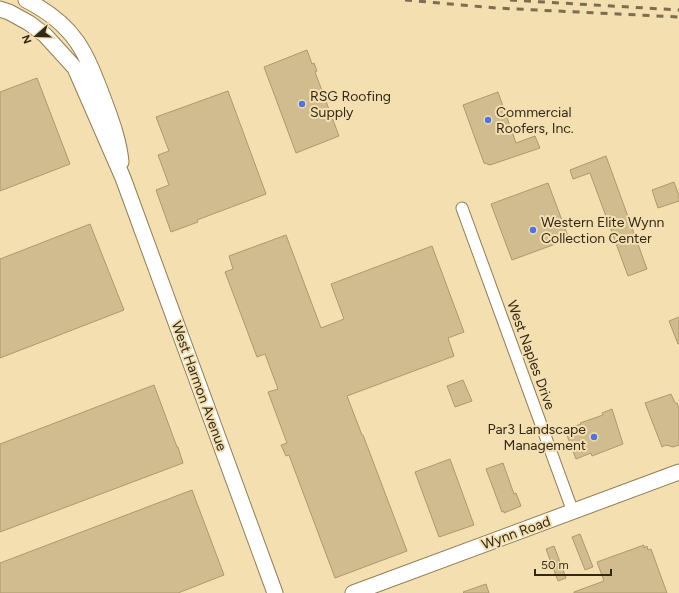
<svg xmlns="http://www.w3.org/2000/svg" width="679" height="593" font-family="Figtree,sans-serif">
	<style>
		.building { fill: #d1bc8f; stroke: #ac996d }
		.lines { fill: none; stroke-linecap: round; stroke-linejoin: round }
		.street-casing { stroke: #917e52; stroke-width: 13 }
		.secondary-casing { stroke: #917e52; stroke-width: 17 }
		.street { stroke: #fff; stroke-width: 11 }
		.secondary { stroke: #fff; stroke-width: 15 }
		.rail { stroke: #7a6d50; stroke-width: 3; stroke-dasharray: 7 7; stroke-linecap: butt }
		.poi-dot { fill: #4d75e8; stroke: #f4dfb0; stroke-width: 1.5 }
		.labels { text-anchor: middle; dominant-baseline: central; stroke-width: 4; stroke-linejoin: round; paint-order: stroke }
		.poi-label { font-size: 14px; fill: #312917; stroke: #f4dfb0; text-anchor: start }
		.street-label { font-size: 14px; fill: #312917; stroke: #f4dfb0 }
	</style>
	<rect width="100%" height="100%" fill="#f4dfb0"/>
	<path class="building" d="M307 50 312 64 314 63 317 71 315 72 339 136 296 153 264 67Z
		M37 78 70 164 0 191V92Z
		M228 91 266 194 197 220 198 222 171 232 156 190 169 185 158 155 169 151 156 117Z
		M498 92 516 143 535 136 540 148 490 165 484 163 463 105Z
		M606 156 647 269 628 276 590 173 573 179 570 170Z
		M674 182 679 196V201L658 208 652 190Z
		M548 183 569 239 512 260 491 204Z
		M90 224 124 310 0 358V259Z
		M286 235 321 328 344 319 331 284 432 246 464 332 448 338 454 356 347 396 362 435H363L407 551 335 578 289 455 286 456 281 445 287 443 268 392 278 389 265 354 257 357 225 272 233 269 229 256Z
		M679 317V344H678L669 321Z
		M463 380 472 401 455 407 447 386Z
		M154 385 177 447H178L183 463 0 532V444Z
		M671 394 675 403H677L679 408V445L673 447 666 445 662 447 645 403Z
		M612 409 623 444 592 456 591 453 576 459 565 430 581 424 580 423 603 415 602 413Z
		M450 459 474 525 439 537 415 472Z
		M503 463 514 494 516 493 521 506 504 513V511L502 512 486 469Z
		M192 490 224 575 178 593H0V563Z
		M580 534 593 567 585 570 572 537Z
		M644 545V548L647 546 648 550 651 549 667 593H574V592L604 581 597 562Z
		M554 546 566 578 558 581 546 549Z
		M486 584 489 593H464L463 592Z"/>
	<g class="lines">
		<g class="street-casing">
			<path id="street" d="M462 208 573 512"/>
		</g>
		<g class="secondary-casing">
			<path id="secondary" d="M26 0C77 26 86 53 105 103 112 122 119 141 121 162
				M0 9 9 12 29 23 45 35 75 68 123 178 275 593
				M353 593 679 472"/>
		</g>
		<use href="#street" class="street"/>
		<use href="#secondary" class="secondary"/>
		<path class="rail" d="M405 0 496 8 679 17
			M510 0 679 10"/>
	</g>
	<g class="poi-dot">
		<circle cx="302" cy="104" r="4"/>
		<circle cx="488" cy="120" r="4"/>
		<circle cx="533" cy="230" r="4"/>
		<circle cx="594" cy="437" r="4"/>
	</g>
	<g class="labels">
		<g class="poi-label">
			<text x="310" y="96">RSG Roofing<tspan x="310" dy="16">Supply</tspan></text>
			<text x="496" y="112">Commercial<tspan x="496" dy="16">Roofers, Inc.</tspan></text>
			<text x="541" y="222">Western Elite Wynn<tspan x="541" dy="16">Collection Center</tspan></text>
			<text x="586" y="429" text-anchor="end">Par3 Landscape<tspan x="586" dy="16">Management</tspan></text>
		</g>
		<g class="street-label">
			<text transform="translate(531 355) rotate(70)">West Naples Drive</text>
			<text transform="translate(199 386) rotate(70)">West Harmon Avenue</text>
			<text transform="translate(516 533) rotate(-20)">Wynn Road</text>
		</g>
	</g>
	<g transform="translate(36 36) rotate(250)" stroke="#f4dfb0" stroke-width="3" paint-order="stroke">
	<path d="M0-3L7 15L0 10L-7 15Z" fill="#312917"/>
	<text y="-6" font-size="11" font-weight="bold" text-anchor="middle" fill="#312917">N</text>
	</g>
	<path d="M535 569v6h76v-6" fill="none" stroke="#312917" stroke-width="2"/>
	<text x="541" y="569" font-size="12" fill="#312917" stroke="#f4dfb0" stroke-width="3" paint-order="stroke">50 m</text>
</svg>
